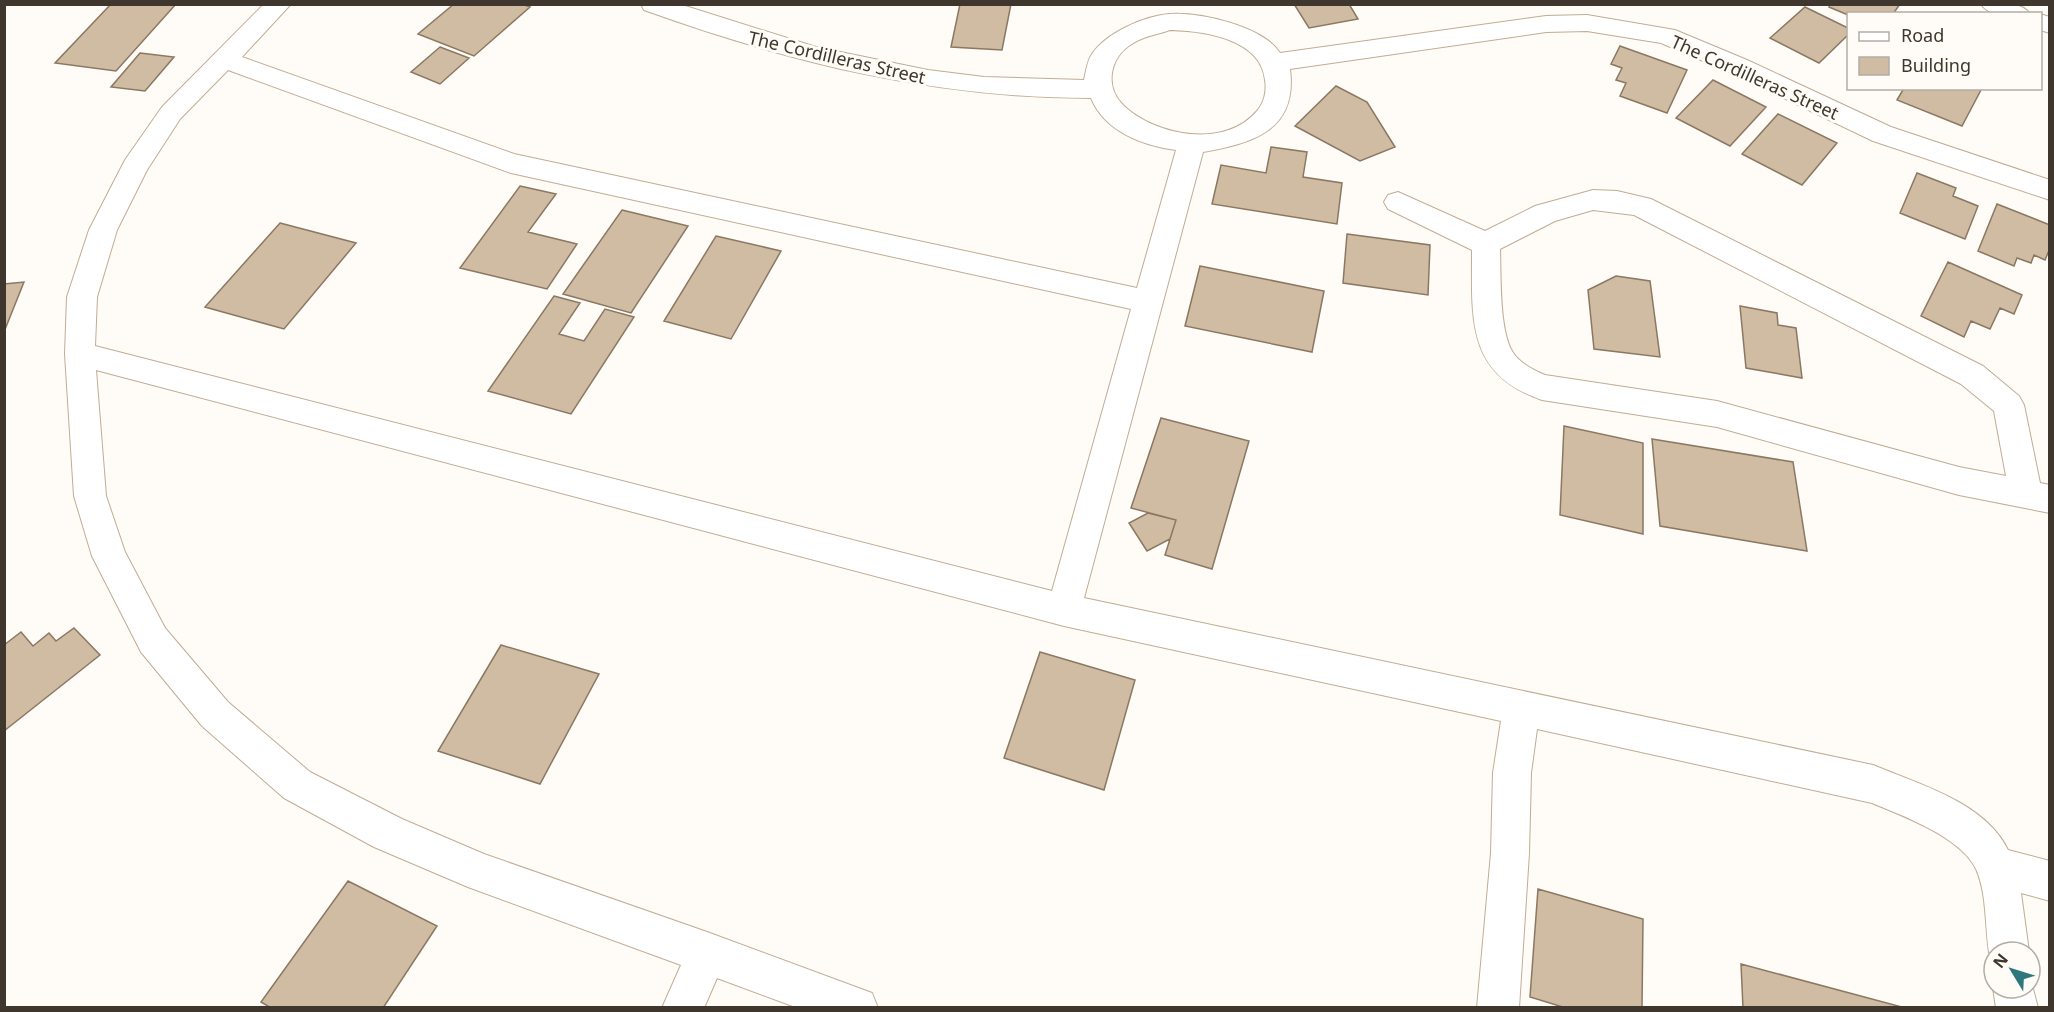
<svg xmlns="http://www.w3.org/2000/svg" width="2054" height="1012" font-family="'Noto Sans',sans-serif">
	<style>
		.building { fill: #d0bba3; stroke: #8b7862; stroke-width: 1.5 }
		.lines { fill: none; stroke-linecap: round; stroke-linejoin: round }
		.minor-casing { stroke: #c1ac94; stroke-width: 2 }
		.minor { fill: #fff; fill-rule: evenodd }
		.labels { text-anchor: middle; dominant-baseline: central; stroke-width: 6; stroke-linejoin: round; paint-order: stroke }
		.far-street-label { font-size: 18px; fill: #3f372d; stroke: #fffbf6 }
	</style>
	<rect width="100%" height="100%" fill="#fffbf6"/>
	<path class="building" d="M111 4H176L116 71 55 63Z
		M454 4H522L530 7 474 56 418 34Z
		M960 4H1011L1002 50 951 47Z
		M1294 4H1349L1358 19 1309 28Z
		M1830 4H1900L1893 14 1848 15 1829 7Z
		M1805 7 1848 28V35L1819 63 1770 38Z
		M1620 46 1687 70 1667 113 1620 96 1626 83 1616 80 1622 68 1611 64Z
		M440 47 469 58 440 84 411 72Z
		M140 53 174 57 145 91 111 87Z
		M1713 80 1766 107 1730 146 1676 118Z
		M1336 86 1367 102 1395 147 1360 161 1295 126Z
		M1904 88H1982L1962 126 1897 100Z
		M1778 114 1837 143 1802 185 1742 154Z
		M1271 147 1307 152 1303 177 1342 183 1337 224 1212 204 1221 165 1266 173Z
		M1917 173 1956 188 1953 196 1978 206 1965 239 1900 213Z
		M520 186 556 194 528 232 577 244 547 289 460 268Z
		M1997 204 2050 225V248L2045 260 2034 255 2031 263 2017 258 2014 266 1978 251Z
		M622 210 688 226 631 313 563 294Z
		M280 223 356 243 284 329 205 307Z
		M1347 234 1430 245 1428 295 1343 283Z
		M716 236 781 251 731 339 664 321Z
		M1948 262 2022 295 2014 314 2000 308 1990 329 1971 321 1964 337 1921 316Z
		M1200 266 1324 291 1312 352 1185 326Z
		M1616 276 1650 281 1660 357 1594 349 1588 290Z
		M24 282 4 332V284Z
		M554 296 580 303 559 334 584 341 605 309 634 317 571 414 488 391Z
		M1740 306 1777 313 1778 325 1796 328 1802 378 1746 368Z
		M1161 418 1249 441 1212 569 1165 555 1176 520 1131 508Z
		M1564 426 1643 443V534L1560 515Z
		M1652 439 1793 462 1807 551 1660 526Z
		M1148 513 1176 520 1170 539 1147 551 1129 523Z
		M74 628 100 655 4 731V645L21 632 33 646 49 633 56 641Z
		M501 645 599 674 540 784 438 751Z
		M1040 652 1135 680 1104 790 1004 758Z
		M348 881 437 926 383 1008H271L261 1002Z
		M1538 889 1643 919 1642 1008H1566L1530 997Z
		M1741 964 1902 1007V1008H1743Z"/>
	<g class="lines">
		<g class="minor-casing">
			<path id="minor" d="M264 4H291L242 57 514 154 1137 288 1176 150C1143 146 1104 131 1091 98 933 98 792 63 644 10L641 4H679L816 47 928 70 984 77 1084 80C1086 72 1087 61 1092 54 1106 33 1144 16 1169 14 1200 12 1263 26 1280 53L1546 16 1587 15 1675 30 1747 60 1891 127 2050 180V200L1873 141 1729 72 1661 43 1587 31 1546 32 1290 69C1298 131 1252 143 1203 152L1084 598 1873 765C1918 784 1985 802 2008 850L2050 861V901L2021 893 2029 952H1994V965L1989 952C1985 927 1987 893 1976 869 1961 837 1903 816 1872 803L1537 729 1531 773 1529 853 1519 1008H1477L1491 853 1493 773 1501 721 1064 626 96 370 106 496 125 552 165 628 228 702 310 772 402 819 484 854 707 932 872 993 878 1008H798L717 978 704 1008H662L681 965 468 887 374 847 284 798 202 726 141 652 92 556 74 496 65 354 67 297 89 230 125 160 162 107ZM1170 30C1205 31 1261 39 1265 80 1267 91 1264 103 1257 111 1225 149 1156 136 1124 106 1103 86 1110 55 1135 42 1145 36 1159 34 1170 30ZM228 70 511 173 1131 309 1052 591 95 346 97 297 117 230 147 170 180 119Z
				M1981 4C1996 4 2021 0 2030 14 2015 14 1990 19 1981 4Z
				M2040 14 2050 17V33L2040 30Z
				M1593 190 1617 191 1651 199 1983 366 2019 396 2024 405 2040 483 2050 485V513L1959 495 1717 427 1542 400C1466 374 1472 319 1472 250L1388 209 1384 202 1388 195 1398 192 1485 231 1535 206ZM1593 210 1634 215 1961 384 1994 411 2006 476 1959 467 1717 401 1545 375C1533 370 1518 362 1512 351 1499 328 1501 275 1500 249L1555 221Z
				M2030 977 2038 1008H1996L1993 988 1994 986 2030 988Z"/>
		</g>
		<use href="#minor" class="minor"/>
	</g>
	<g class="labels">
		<g class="far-street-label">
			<text transform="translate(837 57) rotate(13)">The Cordilleras Street</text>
			<text transform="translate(1755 77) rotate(24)">The Cordilleras Street</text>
		</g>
	</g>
	<rect width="2054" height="1012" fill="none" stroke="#3f372d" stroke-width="12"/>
	<rect x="1847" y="12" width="195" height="78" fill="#fffbf6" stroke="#b2ada6" stroke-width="1.5"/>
	<rect x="1859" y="32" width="30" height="9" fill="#ffffff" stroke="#b2ada6" stroke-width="1.5"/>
	<text x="1901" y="42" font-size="18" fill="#3f372d">Road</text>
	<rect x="1859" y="57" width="30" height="18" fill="#d0bba3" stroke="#b2ada6" stroke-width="1.5"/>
	<text x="1901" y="72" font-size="18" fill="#3f372d">Building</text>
	<g transform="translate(2012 970) rotate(308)"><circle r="28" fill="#fffbf6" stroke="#b2ada6" stroke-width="1.5"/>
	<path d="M0-4.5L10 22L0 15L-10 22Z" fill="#2e777d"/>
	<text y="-9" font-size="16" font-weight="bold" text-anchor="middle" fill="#3f372d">N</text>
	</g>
</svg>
